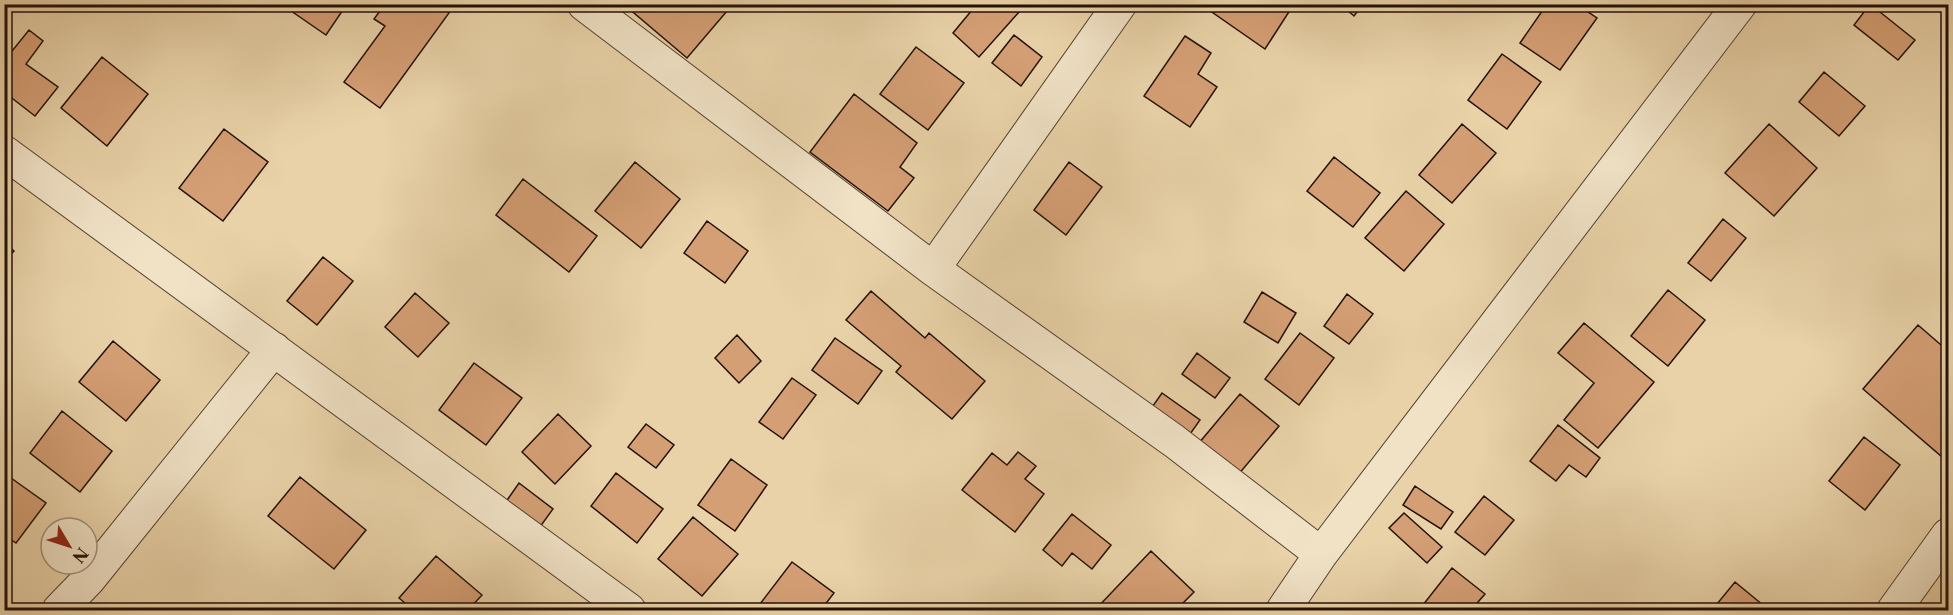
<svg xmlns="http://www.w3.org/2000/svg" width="1953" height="615" font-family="'Libre Caslon Text',serif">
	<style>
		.building { fill: #d59f75; stroke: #231109; stroke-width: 1.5 }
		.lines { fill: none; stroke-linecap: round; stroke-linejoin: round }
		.minor-casing { stroke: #544131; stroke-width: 35 }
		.minor { stroke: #f1e2c6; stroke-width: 33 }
	</style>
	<rect width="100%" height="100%" fill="#e9d2a8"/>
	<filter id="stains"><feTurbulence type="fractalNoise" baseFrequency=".00333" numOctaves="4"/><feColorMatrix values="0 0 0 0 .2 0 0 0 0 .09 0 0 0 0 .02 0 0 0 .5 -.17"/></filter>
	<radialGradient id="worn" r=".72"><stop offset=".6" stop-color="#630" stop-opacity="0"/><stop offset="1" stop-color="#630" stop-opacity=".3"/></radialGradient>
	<path class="building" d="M281 4H347L326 35Z
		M385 4H438L449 13 380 108 344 82 385 26 374 19Z
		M629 4H719L727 11 687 58 627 7Z
		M977 4H1013L1020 11 979 57 953 33Z
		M1213 4H1294L1265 49 1209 10Z
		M1340 4H1363L1354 16Z
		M1547 4H1576L1597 18 1560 70 1520 43Z
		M1870 4 1915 40 1898 60 1854 25Z
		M29 30 43 41 26 64 58 87 35 116 4 92V61Z
		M1014 35 1042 57 1021 86 992 63Z
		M1185 36 1211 53 1198 74 1217 87 1190 127 1144 96Z
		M916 47 964 83 928 130 880 94Z
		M1502 54 1541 82 1507 129 1468 100Z
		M102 57 148 94 107 146 61 108Z
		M1824 72 1865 106 1839 136 1799 102Z
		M854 94 917 143 900 167 914 178 888 211 810 152Z
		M1462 124 1496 153 1452 203 1419 175Z
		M1769 124 1817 168 1774 216 1725 173Z
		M224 129 268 162 223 221 179 188Z
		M1334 157 1380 193 1353 227 1307 191Z
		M635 162 680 199 641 248 595 211Z
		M1069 162 1102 187 1066 235 1034 210Z
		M523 179 597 236 569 272 496 215Z
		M1406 191 1444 224 1404 271 1365 238Z
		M1723 219 1746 238 1711 281 1688 263Z
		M707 221 748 251 725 283 684 253Z
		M4 242 14 251 4 262Z
		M323 257 353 281 317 325 287 301Z
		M1668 290 1705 320 1668 366 1631 336Z
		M871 291 925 338 929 333 985 381 952 419 896 372 901 366 846 320Z
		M1262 292 1296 313 1278 343 1244 322Z
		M415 293 449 323 418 357 385 327Z
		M1347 294 1373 314 1349 344 1324 326Z
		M1584 323 1654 382 1598 448 1564 420 1594 383 1558 353Z
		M1918 325 1948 351V462L1863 389Z
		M1300 333 1334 358 1299 405 1265 379Z
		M737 335 761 361 739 383 715 358Z
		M835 338 882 371 858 404 812 370Z
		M113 341 160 380 126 421 79 382Z
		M1197 353 1230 378 1215 398 1182 374Z
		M474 363 522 398 486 445 439 410Z
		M792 378 816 395 783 439 759 422Z
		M1162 393 1200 420 1188 437 1150 410Z
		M1240 394 1279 426 1238 475 1199 443Z
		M62 411 112 451 80 492 30 453Z
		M558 414 591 446 555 484 522 452Z
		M646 424 674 445 656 468 628 447Z
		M1558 425 1600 458 1586 477 1569 465 1556 481 1530 461Z
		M1864 437 1900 465 1865 510 1829 481Z
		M1018 452 1036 466 1025 479 1044 494 1015 532 962 490 992 453 1007 465Z
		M731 459 767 485 735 531 698 505Z
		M4 473 46 503 16 543 4 535Z
		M616 473 663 509 637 543 591 506Z
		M300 477 366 530 334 569 268 516Z
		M519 483 553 509 537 531 503 506Z
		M1415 486 1453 512 1441 529 1403 505Z
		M1484 496 1514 520 1485 555 1455 532Z
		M1404 513 1442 547 1427 563 1389 528Z
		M1072 514 1111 545 1092 569 1072 553 1062 566 1043 550Z
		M693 517 738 554 702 596 658 559Z
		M1151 551 1194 592 1176 610H1095Z
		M436 556 482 595 468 610H413L399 598Z
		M792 562 834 593 821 610H768L760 604Z
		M1452 568 1485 594 1471 610H1419Z
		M1735 582 1769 610H1712Z"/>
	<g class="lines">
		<g class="minor-casing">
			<path id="minor" d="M584 4 933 269 1174 441 1321 554
				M4 152 629 610
				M933 269 1120 4
				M59 610 89 579 274 349
				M1283 610 1321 554 1740 4
				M1894 610 1948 535"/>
		</g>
		<use href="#minor" class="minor"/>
	</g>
	<rect width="1953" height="615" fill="none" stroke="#e9d2a8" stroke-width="24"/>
	<rect x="6" y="6" width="1941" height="603" fill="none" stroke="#231109" stroke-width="3"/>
	<rect x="12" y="12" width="1929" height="591" fill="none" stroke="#231109" stroke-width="1.5"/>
	<g transform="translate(69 546) rotate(129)"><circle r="28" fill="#f1e2c6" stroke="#9f8e7a" stroke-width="1.5"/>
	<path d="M0-4.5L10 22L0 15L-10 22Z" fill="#8f2418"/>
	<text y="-9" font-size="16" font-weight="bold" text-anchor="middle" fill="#231109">N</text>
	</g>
	<rect width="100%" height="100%" filter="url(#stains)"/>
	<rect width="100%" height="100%" fill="url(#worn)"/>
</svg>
